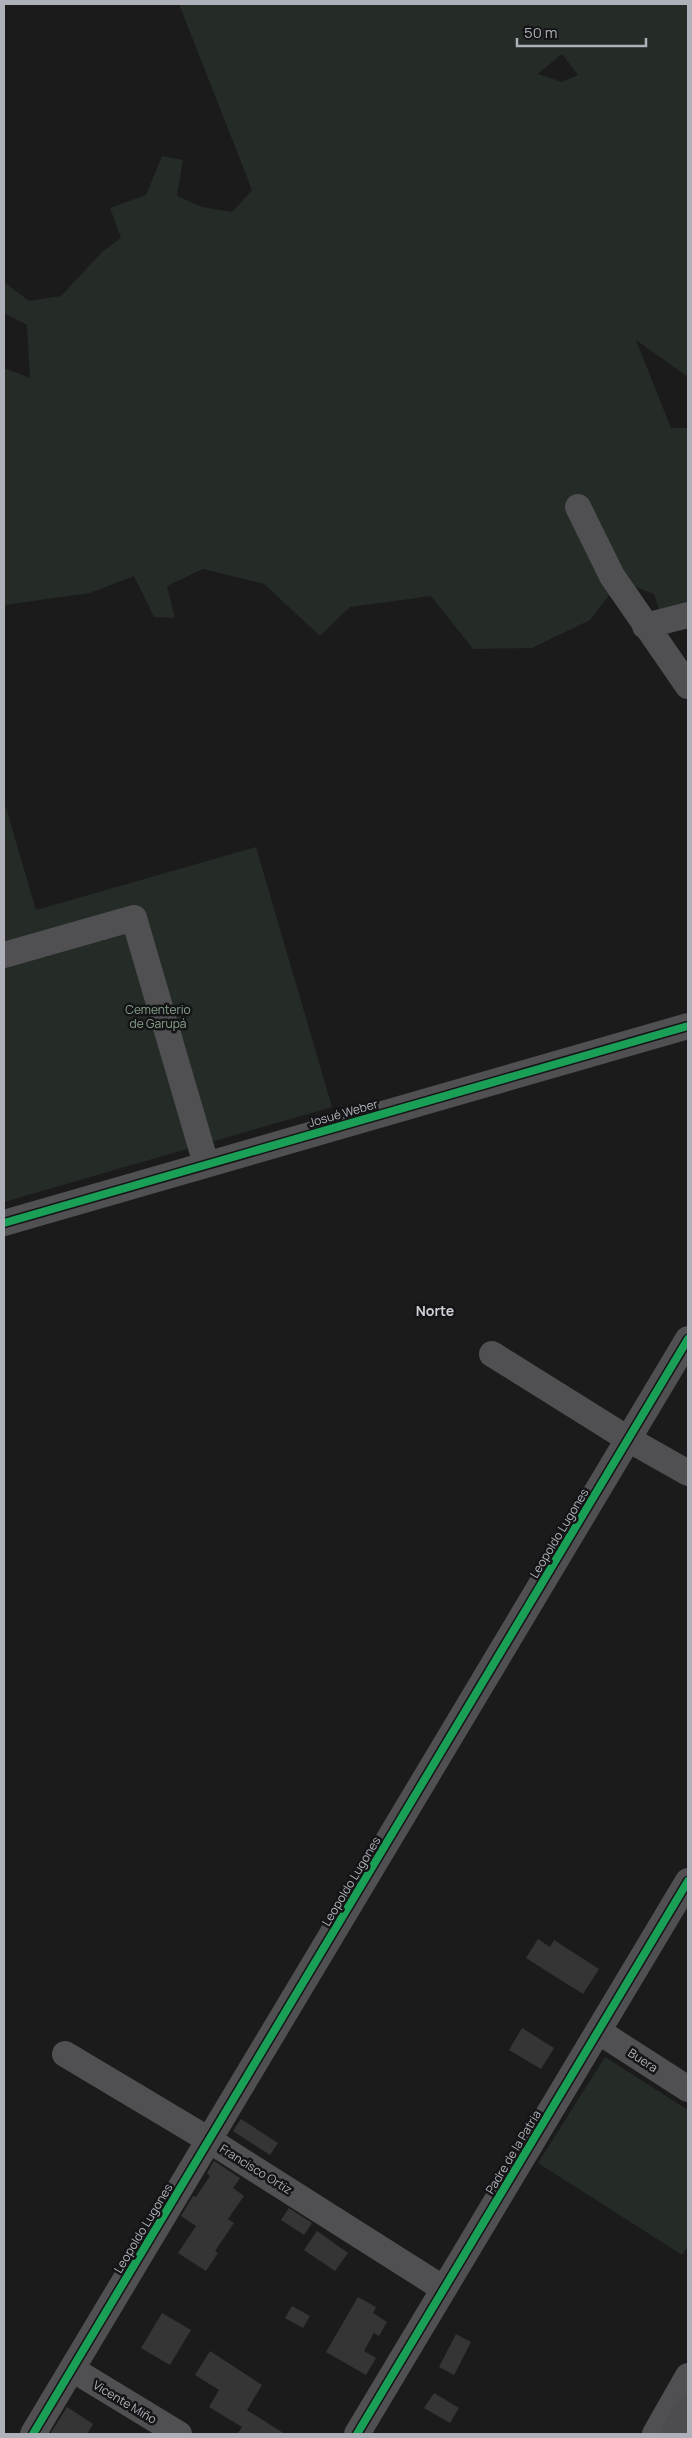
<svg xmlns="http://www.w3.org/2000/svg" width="692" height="2438" font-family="Manrope,sans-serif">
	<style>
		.green { fill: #252b26; fill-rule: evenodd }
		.building { fill: #353536 }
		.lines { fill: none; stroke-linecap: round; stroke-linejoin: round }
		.minor { stroke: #505053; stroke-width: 26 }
		.major { stroke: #4d4d4f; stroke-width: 28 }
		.cycleway-casing { stroke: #151517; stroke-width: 11 }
		.cycleway { stroke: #1a9f57; stroke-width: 8 }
		.labels { text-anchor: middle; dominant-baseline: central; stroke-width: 5; stroke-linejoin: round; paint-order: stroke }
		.park-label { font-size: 12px; fill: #88a28b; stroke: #151517 }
		.street-label { font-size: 12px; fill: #aeb1b9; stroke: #151517 }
		.neighbourhood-label { font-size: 14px; font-weight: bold; fill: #ced0d6; stroke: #151517 }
	</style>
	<rect width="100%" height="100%" fill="#1b1b1b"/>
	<path class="green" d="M179 4H688V377L636 340 671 428H688V624L664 625 654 594 620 581 590 620 532 648 473 649 431 596 350 607 320 636 264 584 203 569 167 586 175 618 154 617 134 576 90 593 4 605V368L30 378 27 325 4 313V282L29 301 61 296 102 252 121 238 110 208 146 195 162 156 183 160 177 196 202 207 232 212 252 190ZM562 54 578 75 562 82 538 74Z
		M4 801 36 910 256 847 332 1107 4 1202Z
		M605 2057 688 2110V2246L682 2255 538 2163Z"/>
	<path class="building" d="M538 1939 550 1947 554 1940 599 1969 583 1994 526 1958Z
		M522 2028 554 2048 541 2069 509 2050Z
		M241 2119 278 2143 270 2155 233 2131Z
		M214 2161 240 2178 233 2188 244 2196 228 2219 234 2223 215 2251 218 2253 206 2271 178 2253 196 2226 181 2216 193 2196 196 2197 210 2176 207 2173Z
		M289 2208 312 2223 304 2235 281 2220Z
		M317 2231 348 2253 335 2271 304 2250Z
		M358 2297 376 2307 373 2313 387 2322 379 2336 374 2333 364 2351 376 2358 366 2375 326 2352Z
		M292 2306 310 2316 303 2328 285 2318Z
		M162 2313 191 2330 170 2365 141 2348Z
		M456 2334 471 2342 454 2375 439 2367Z
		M210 2351 262 2385 247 2410 285 2434H237L242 2427 209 2407 219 2390 195 2375Z
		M434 2393 459 2408 450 2423 424 2408Z
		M67 2407 93 2424 87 2434H50Z"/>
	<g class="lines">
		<path class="minor" d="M578 507 612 576 688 686
			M645 626 688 615
			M4 955 134 918 206 1164
			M4 1223 688 1026
			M492 1354 628 1439 688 1473
			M598 2031 688 2089
			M65 2054 209 2140 444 2289
			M72 2369 179 2434
			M33 2434 688 1339
			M357 2434 688 1881
			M655 2434 688 2376"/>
		<path class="major" d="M674 2434 688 2410"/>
		<g class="cycleway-casing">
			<path id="cycleway" d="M4 1223 688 1026
				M33 2434 688 1339
				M357 2434 688 1881"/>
		</g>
		<use href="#cycleway" class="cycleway"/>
	</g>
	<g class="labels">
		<g class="park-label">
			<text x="158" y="1009">Cementerio<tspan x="158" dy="14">de Garupá</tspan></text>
		</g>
		<g class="street-label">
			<text transform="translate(343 1113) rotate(-16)">Josué Weber</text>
			<text transform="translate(559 1533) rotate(-59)">Leopoldo Lugones</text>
			<text transform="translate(351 1881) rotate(-59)">Leopoldo Lugones</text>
			<text transform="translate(643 2060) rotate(33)">Buera</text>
			<text transform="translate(513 2152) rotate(-59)">Padre de la Patria</text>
			<text transform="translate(256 2169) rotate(32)">Francisco Ortiz</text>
			<text transform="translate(143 2228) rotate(-59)">Leopoldo Lugones</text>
			<text transform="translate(125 2402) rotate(31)">Vicente Miño</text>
		</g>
		<g class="neighbourhood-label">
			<text x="435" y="1310">Norte</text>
		</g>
	</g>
	<rect width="692" height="2438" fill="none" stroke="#aeb1b9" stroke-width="10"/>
	<path d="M517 38v8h129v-8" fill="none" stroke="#aeb1b9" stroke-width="2.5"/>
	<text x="524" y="38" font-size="15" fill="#aeb1b9" stroke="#151517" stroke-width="4" paint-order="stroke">50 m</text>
</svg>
